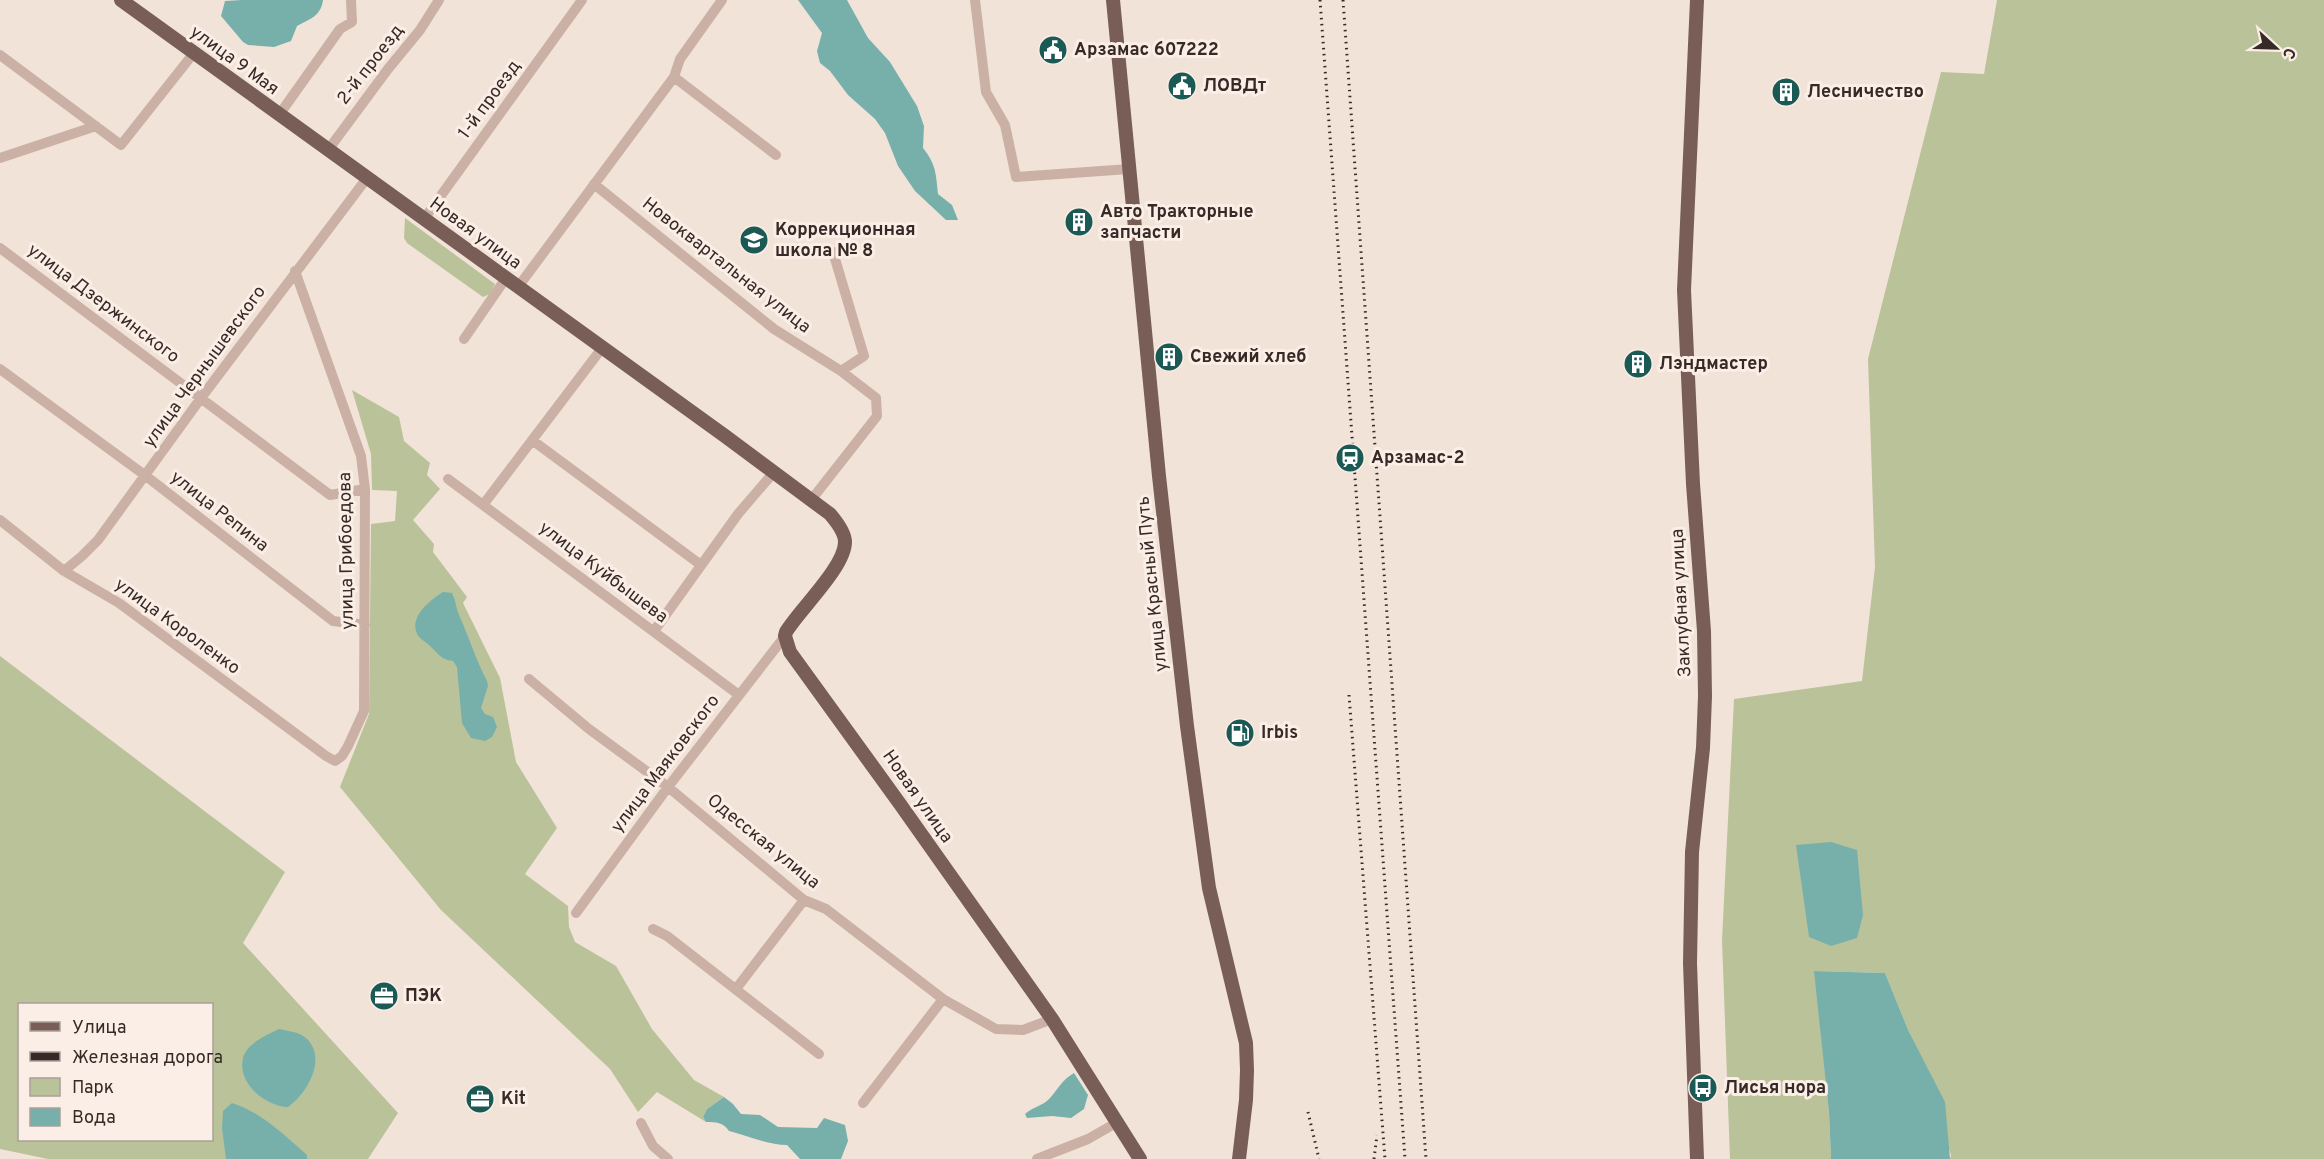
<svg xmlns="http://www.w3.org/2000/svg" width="2324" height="1159" font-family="Overpass,sans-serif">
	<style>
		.green { fill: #bac299; fill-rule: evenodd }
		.water { fill: #77b0ab }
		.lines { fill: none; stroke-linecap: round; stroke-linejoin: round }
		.minor { stroke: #cbb1a5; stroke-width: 10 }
		.major { stroke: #795e57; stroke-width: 14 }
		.rail { stroke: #362926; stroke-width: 3; stroke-dasharray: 1.5 4.5; stroke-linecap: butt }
		.labels { text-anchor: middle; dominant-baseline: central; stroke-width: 6; stroke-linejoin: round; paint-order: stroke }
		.poi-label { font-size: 18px; font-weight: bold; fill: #362926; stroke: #faeee6; text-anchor: start }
		.street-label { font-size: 18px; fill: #362926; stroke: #faeee6 }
	</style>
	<rect width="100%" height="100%" fill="#f2e3d9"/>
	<path class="green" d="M1997 0H2324V1159H1950L1951 1155 1909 1032 1885 973 1815 971 1829 1113 1831 1159H1730L1722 940 1734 699 1862 681 1875 567 1868 359 1941 72 1984 74Z
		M405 218 495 284 490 294 483 297 407 243 404 238Z
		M352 390 399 417 404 441 430 463 427 475 440 489 413 520 434 544 433 552 467 597 463 603 500 678 516 762 557 828 525 874 568 906 569 927 575 942 616 966 652 1029 694 1080 724 1097 707 1109 703 1117 706 1122 657 1092 638 1112 610 1069 441 910 340 787 369 714 371 524 395 521 397 491 372 490 371 454Z
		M0 656 285 872 243 943 398 1113 368 1159H48L0 1149ZM20 1004H212V1140H20Z"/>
	<path class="water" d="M242 0H323C321 16 310 19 297 26L291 41 274 47 248 45 243 42 221 16 225 1Z
		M798 0H847L868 38 890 62 917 106 924 126 923 148C936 164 936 174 938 194L952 205 958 220H946L915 191 898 166 885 133 875 119 848 95 830 71 820 63 817 51 822 33Z
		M443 592 452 593C456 601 456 608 459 615 469 637 476 660 487 681L488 686 481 708 485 714 493 717 497 727 492 737 485 741 471 738 462 723 457 667 453 661C440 659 440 655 430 646 427 643 422 640 419 637 406 619 430 600 443 592Z
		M1831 842 1857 850 1863 915 1857 938 1831 946 1809 937 1796 845Z
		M1814 971 1885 973 1909 1032 1945 1102 1950 1159H1831L1829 1113Z
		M279 1029C288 1031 299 1032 306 1038 328 1058 307 1094 288 1107 266 1106 237 1084 243 1058 247 1043 267 1035 279 1029Z
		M1074 1073 1088 1095 1084 1109 1071 1118 1052 1116 1027 1118 1025 1114C1032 1107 1043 1106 1050 1098 1058 1089 1062 1080 1074 1073Z
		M724 1097 733 1104 741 1114 760 1115 778 1127 817 1128 824 1118 845 1125 848 1141 841 1159H800L787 1145C767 1145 749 1136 729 1131 723 1122 716 1122 706 1122L703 1117 707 1109Z
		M232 1103C261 1112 284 1135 307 1155V1159H226L222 1128 223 1111Z"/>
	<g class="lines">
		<path class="minor" d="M975 0 986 92 1005 125 1016 177 1129 169
			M0 55 121 145 193 54
			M674 77 680 59 722 0
			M279 115 340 29 352 22 351 0
			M328 150 388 69 420 30 439 0
			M0 158 96 126
			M594 184 774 329 841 371 876 398 877 416 812 499
			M424 219 582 0
			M0 248 330 495 365 489
			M833 252 864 356 841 371
			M518 287 674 77 776 155
			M464 339 506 278
			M0 369 146 476 333 621 365 625
			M532 440 701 565
			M448 479 739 695
			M483 505 602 348
			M0 520 64 571 119 603 326 756 335 761 342 756 348 746 364 711 365 489 361 456 295 271
			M64 571 82 556 98 540 201 398 367 178
			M654 631 738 514 774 472
			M529 679 589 729 668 787 804 900 826 909 943 999 996 1029 1023 1030 1052 1019
			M576 913 668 787 785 636
			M653 929 667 936 819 1054
			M736 989 804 900
			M863 1103 943 999
			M641 1123 653 1146 668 1159
			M1037 1159 1088 1139 1116 1123"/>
		<path class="major" d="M121 0 725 436 830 514C836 521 845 532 845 542 845 567 800 609 786 632L785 636 790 652 900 804 1052 1019 1140 1159
			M1113 0 1159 476 1187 726 1209 888 1246 1043 1247 1070 1246 1100 1239 1159
			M1697 0 1684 290 1693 484 1704 631 1705 696 1703 748 1692 852 1690 963 1697 1159"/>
		<path class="rail" d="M1320 0 1405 1159
			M1343 0 1426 1159
			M1349 695 1385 1159
			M1308 1112 1319 1159
			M1374 1159 1377 1135"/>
	</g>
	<defs>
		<g id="civic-disc" transform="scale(1.5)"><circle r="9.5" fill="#1b5955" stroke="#faeee6"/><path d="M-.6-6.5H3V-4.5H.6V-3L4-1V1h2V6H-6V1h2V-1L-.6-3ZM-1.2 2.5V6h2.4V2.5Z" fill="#fff"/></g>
		<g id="building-disc" transform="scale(1.5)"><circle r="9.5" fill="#1b5955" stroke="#faeee6"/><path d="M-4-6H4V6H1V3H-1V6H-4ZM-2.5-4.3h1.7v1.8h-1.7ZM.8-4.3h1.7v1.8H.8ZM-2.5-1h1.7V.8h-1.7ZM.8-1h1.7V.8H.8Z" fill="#fff"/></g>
		<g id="school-disc" transform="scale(1.5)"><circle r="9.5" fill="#1b5955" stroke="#faeee6"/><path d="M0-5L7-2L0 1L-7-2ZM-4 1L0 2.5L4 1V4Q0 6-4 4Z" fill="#fff"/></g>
		<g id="station-disc" transform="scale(1.5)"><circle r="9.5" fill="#1b5955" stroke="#faeee6"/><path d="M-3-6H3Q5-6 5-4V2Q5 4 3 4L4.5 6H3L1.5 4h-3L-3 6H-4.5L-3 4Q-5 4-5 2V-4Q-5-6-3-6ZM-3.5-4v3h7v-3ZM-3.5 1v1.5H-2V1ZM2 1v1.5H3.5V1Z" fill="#fff"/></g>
		<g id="fuel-disc" transform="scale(1.5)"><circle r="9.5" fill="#1b5955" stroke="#faeee6"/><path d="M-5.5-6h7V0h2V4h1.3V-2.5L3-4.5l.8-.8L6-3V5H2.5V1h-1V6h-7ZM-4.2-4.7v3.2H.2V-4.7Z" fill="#fff"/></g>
		<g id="office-disc" transform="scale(1.5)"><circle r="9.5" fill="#1b5955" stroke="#faeee6"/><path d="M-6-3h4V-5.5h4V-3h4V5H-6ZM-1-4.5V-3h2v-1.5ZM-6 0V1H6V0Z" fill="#fff"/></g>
		<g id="bus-disc" transform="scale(1.5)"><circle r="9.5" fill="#1b5955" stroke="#faeee6"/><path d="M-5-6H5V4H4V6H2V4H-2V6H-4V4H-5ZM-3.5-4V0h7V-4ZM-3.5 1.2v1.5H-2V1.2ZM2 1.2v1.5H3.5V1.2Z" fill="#fff"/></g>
	</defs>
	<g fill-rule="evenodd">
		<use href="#civic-disc" x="1053" y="50"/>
		<use href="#civic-disc" x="1182" y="86"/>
		<use href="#building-disc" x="1786" y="92"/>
		<use href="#building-disc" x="1079" y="222"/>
		<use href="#school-disc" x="754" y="240"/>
		<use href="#building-disc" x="1169" y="357"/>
		<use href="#building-disc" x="1638" y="364"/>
		<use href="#station-disc" x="1350" y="458"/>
		<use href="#fuel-disc" x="1240" y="733"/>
		<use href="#office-disc" x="384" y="996"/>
		<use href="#bus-disc" x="1703" y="1088"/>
		<use href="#office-disc" x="480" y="1099"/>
	</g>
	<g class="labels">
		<g class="poi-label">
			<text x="1074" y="50">Арзамас 607222</text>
			<text x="1203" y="86">ЛОВДт</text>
			<text x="1807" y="92">Лесничество</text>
			<text x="1100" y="212">Авто Тракторные<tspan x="1100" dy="21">запчасти</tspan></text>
			<text x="775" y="230">Коррекционная<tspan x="775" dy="21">школа № 8</tspan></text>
			<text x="1190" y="357">Свежий хлеб</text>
			<text x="1659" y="364">Лэндмастер</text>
			<text x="1371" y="458">Арзамас-2</text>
			<text x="1261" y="733">Irbis</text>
			<text x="405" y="996">ПЭК</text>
			<text x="1724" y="1088">Лисья нора</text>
			<text x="501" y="1099">Kit</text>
		</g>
		<g class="street-label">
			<text transform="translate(234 61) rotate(36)">улица 9 Мая</text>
			<text transform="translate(371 65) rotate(-52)">2-й проезд</text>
			<text transform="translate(490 100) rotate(-54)">1-й проезд</text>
			<text transform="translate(475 234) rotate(36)">Новая улица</text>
			<text transform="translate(726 266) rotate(38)">Новоквартальная улица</text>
			<text transform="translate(103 304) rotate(37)">улица Дзержинского</text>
			<text transform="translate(205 367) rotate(-54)">улица Чернышевского</text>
			<text transform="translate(219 512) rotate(38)">улица Репина</text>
			<text transform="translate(347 551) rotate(-91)">улица Грибоедова</text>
			<text transform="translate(603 573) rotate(37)">улица Куйбышева</text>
			<text transform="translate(1153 584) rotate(-96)">улица Красный Путь</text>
			<text transform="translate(1682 603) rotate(-93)">Заклубная улица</text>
			<text transform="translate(177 627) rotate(36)">улица Короленко</text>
			<text transform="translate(666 764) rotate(-53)">улица Маяковского</text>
			<text transform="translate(917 797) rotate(55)">Новая улица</text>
			<text transform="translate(763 842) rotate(39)">Одесская улица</text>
		</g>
	</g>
	<rect x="18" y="1003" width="195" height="138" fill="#faeee6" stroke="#ac9f99" stroke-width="1.5"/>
	<rect x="30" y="1022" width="30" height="9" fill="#795e57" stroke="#ac9f99" stroke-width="1.5"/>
	<text x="72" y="1033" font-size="18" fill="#362926">Улица</text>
	<rect x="30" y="1052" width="30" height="9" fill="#362926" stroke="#ac9f99" stroke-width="1.5"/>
	<text x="72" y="1063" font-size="18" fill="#362926">Железная дорога</text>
	<rect x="30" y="1078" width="30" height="18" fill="#bac299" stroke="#ac9f99" stroke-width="1.5"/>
	<text x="72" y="1093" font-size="18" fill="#362926">Парк</text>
	<rect x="30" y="1108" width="30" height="18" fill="#77b0ab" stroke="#ac9f99" stroke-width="1.5"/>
	<text x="72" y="1123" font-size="18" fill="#362926">Вода</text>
	<g transform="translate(2276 48) rotate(112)" stroke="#faeee6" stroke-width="4.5" paint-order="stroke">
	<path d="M0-4.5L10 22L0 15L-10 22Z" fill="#362926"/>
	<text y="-9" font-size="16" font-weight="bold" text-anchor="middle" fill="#362926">С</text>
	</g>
</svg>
